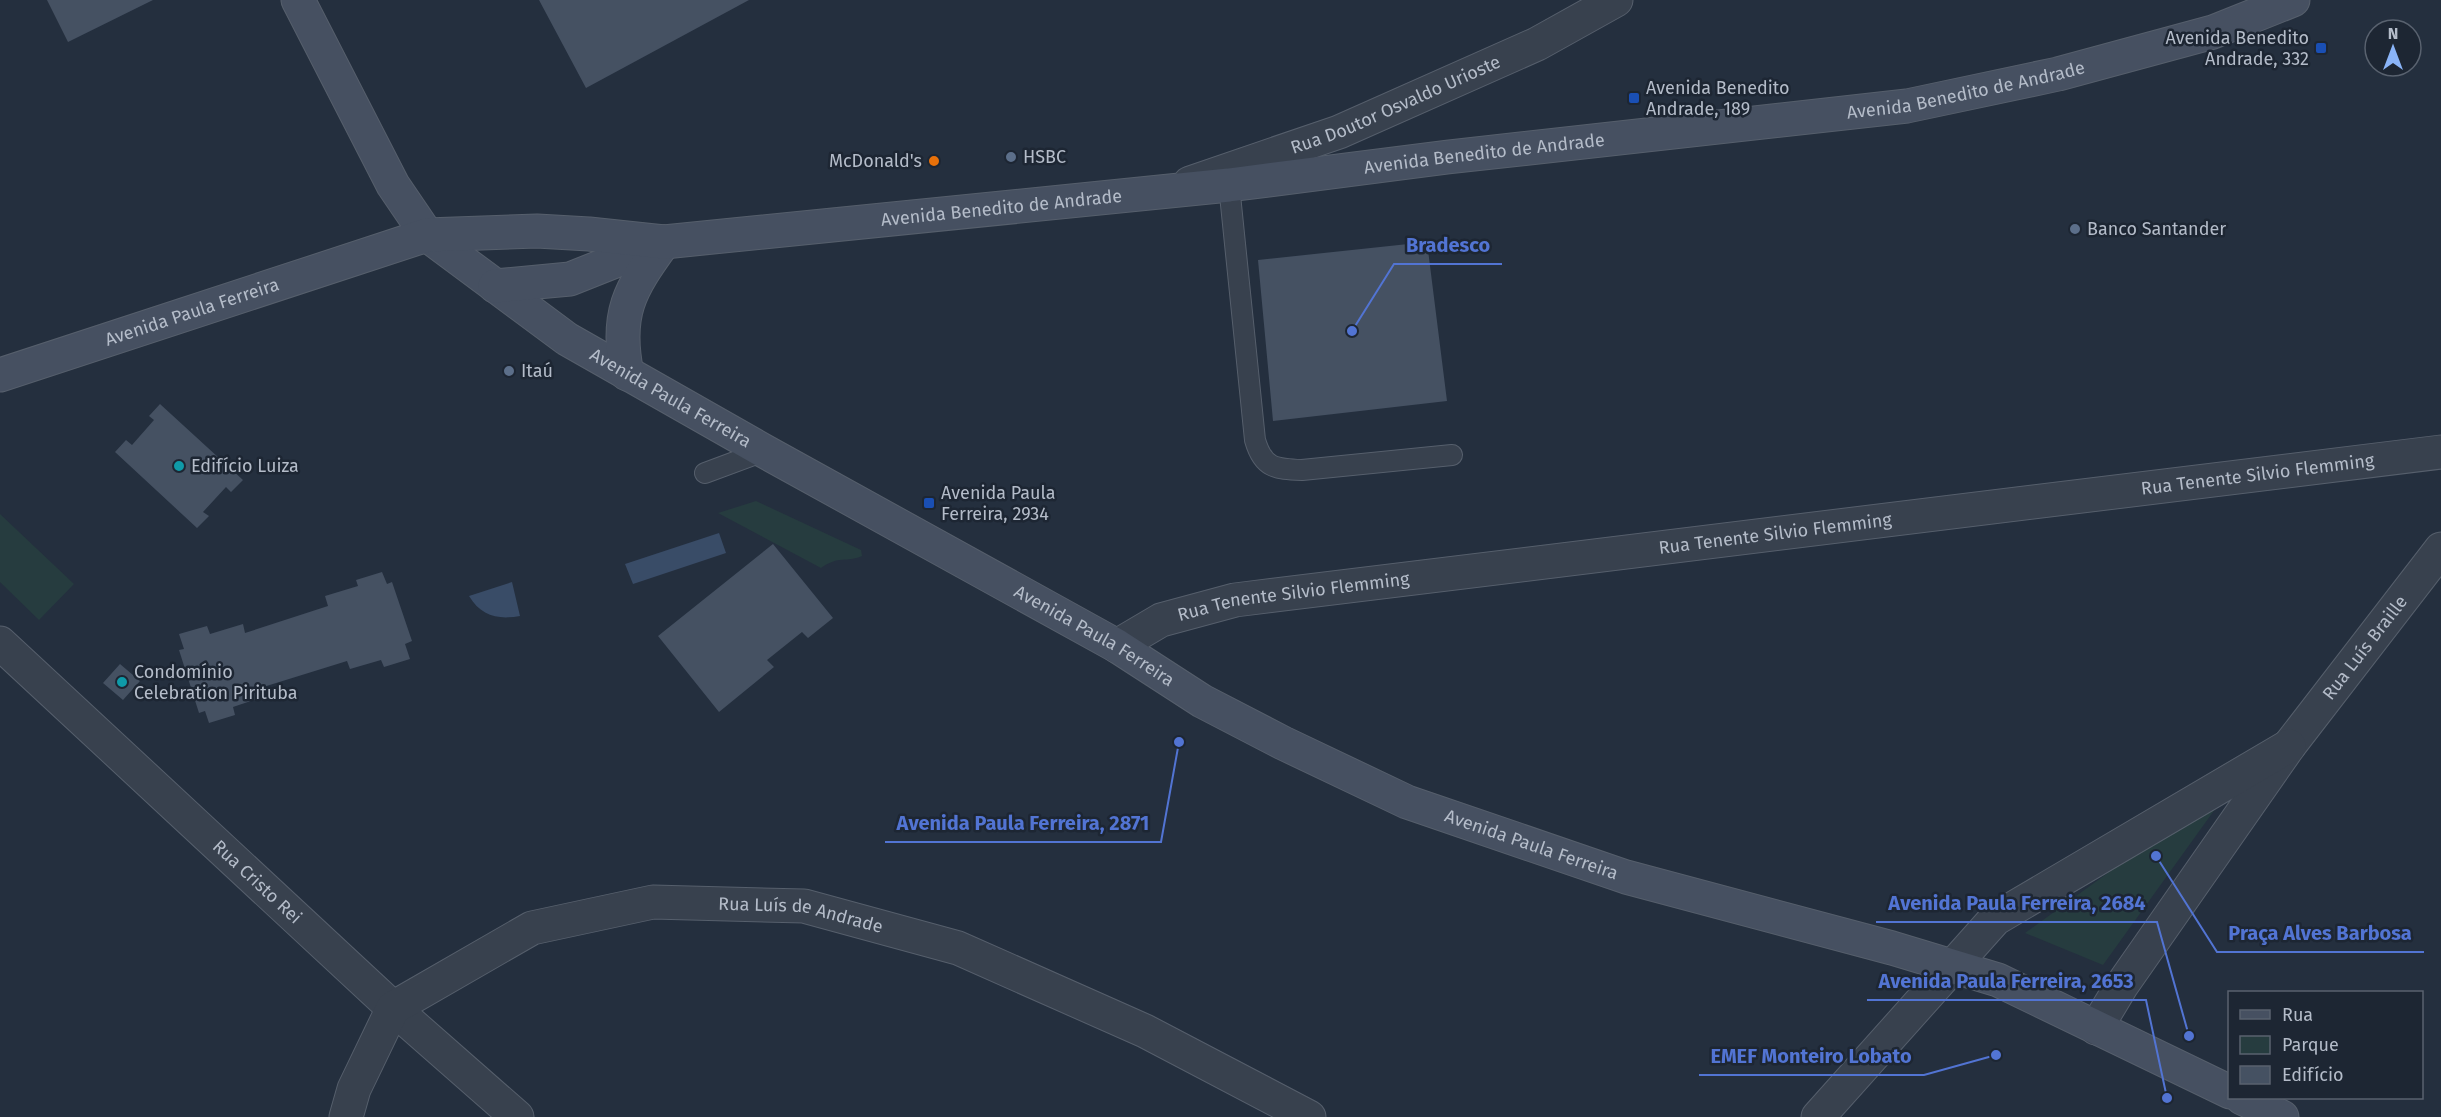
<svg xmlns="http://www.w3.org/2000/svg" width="2441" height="1117" font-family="'Fira Sans',sans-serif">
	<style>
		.green { fill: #263c3f }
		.water { fill: #394c67 }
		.building { fill: #455162 }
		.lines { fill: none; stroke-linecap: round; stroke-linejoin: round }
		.service-casing { stroke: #565f6c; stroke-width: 22 }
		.minor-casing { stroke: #565f6c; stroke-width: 35 }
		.secondary-casing { stroke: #565f6c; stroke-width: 35 }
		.service { stroke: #38414e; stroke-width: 20 }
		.minor { stroke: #38414e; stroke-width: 33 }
		.secondary { stroke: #465061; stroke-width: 33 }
		.transit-dot { fill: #1a4fb4; stroke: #1d2633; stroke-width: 2 }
		.service-dot { fill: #5c6f8a; stroke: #1d2633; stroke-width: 2 }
		.food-dot { fill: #e8710a; stroke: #1d2633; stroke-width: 2 }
		.culture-dot { fill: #0f9aa8; stroke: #1d2633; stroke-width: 2 }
		.labels { text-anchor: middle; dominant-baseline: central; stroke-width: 5; stroke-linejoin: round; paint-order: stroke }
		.poi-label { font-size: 18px; fill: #b4bcc9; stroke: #1d2633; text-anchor: start }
		.street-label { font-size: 18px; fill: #b4bcc9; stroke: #1d2633 }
		.leader { fill: none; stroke: #5274d3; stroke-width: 2 }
		.callout-dot { fill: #5274d3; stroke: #1d2633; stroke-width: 2 }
		.callout-label { font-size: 20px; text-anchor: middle; font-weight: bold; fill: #5274d3; stroke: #1d2633; stroke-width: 5; stroke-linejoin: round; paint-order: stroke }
	</style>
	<rect width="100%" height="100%" fill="#242f3e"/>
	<path class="green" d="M756 501 861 550 862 556C846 563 839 555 821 568L718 513Z
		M0 514 74 584 39 620 0 582Z
		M2236 780 2103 965 2025 933Z"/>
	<path class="water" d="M719 533 726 553 633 584 625 564Z
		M512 582 520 616C498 620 481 616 469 596Z"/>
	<path class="building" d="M47 0H153L68 42Z
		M539 0H749L586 88Z
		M1427 242 1447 401 1273 421 1258 260Z
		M160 404 243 480 231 492 226 487 203 512 209 516 197 528 115 452 126 440 132 445 154 420 149 416Z
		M773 544 833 618 808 638 802 632 767 660 774 667 719 712 658 636Z
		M382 572 387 584 392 582 412 641 405 644 410 659 384 667 381 660 350 669 347 661 260 688 263 697 233 707 235 715 209 723 205 711 199 713 179 650 184 649 179 634 207 626 210 634 243 624 245 633 328 606 325 596 358 586 356 580Z
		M120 664 140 681 123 700 103 683Z"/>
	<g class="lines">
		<g class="service-casing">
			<path id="service" d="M1229 185 1255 440C1263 468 1275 469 1302 470L1452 455
				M705 473 764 451"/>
		</g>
		<g class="minor-casing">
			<g id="minor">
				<path id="s1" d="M1190 183 1339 132 1537 44 1616 0"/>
				<path id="s2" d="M0 643 393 1008 517 1117"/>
				<path id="s3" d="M1117 646 1161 620 1235 600 2441 452"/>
				<path id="s4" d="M2096 1028 2122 985 2289 746 2441 549"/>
				<path id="s5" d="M346 1117 354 1089 393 1008 532 928 653 902 804 906 958 948 1145 1031 1309 1117"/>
				<path d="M1818 1117 1995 919 2289 746"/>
			</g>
		</g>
		<g class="secondary-casing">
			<g id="secondary">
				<path id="s6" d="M298 0 393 185 427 235 567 339 764 451 1117 646 1202 701 1283 743 1407 802 1626 877 1892 948 1998 980 2230 1092"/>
				<path d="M495 286 570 279 658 244"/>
				<path d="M627 374C615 314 629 290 664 242"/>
				<path id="s7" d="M0 375 427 235 537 231 589 234 664 242 1229 185 1448 157 1907 106 2058 74 2213 32 2293 0"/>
				<path d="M2242 1098 2282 1117"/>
			</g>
		</g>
		<use href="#service" class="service"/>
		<use href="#minor" class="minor"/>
		<use href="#secondary" class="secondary"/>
	</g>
	<g class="transit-dot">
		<rect x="2315" y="42" width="12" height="12" rx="3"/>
		<rect x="1628" y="92" width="12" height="12" rx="3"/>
		<rect x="923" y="497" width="12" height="12" rx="3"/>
	</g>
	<g class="service-dot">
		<circle cx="1011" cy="157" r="6"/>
		<circle cx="2075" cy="229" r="6"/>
		<circle cx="509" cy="371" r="6"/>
	</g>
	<circle class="food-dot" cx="934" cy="161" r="6"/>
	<g class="culture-dot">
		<circle cx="179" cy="466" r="6"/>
		<circle cx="122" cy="682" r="6"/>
	</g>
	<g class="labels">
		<g class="poi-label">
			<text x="2309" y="38" text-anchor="end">Avenida Benedito<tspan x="2309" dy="21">Andrade, 332</tspan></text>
			<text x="1646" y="88">Avenida Benedito<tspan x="1646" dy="21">Andrade, 189</tspan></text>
			<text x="1023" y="157">HSBC</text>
			<text x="922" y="161" text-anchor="end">McDonald's</text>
			<text x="2087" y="229">Banco Santander</text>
			<text x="521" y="371">Itaú</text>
			<text x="191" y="466">Edifício Luiza</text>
			<text x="941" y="493">Avenida Paula<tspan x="941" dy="21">Ferreira, 2934</tspan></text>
			<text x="134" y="672">Condomínio<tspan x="134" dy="21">Celebration Pirituba</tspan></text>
		</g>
		<g class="street-label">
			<text stroke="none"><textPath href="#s7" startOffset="1998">Avenida Benedito de Andrade</textPath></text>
			<text stroke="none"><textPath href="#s1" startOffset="220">Rua Doutor Osvaldo Urioste</textPath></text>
			<text stroke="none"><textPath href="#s7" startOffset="1512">Avenida Benedito de Andrade</textPath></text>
			<text stroke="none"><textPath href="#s7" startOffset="1026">Avenida Benedito de Andrade</textPath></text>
			<text stroke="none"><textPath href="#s7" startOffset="202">Avenida Paula Ferreira</textPath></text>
			<text stroke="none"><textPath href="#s6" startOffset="562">Avenida Paula Ferreira</textPath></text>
			<text stroke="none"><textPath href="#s3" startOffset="1158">Rua Tenente Silvio Flemming</textPath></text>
			<text stroke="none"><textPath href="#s3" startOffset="672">Rua Tenente Silvio Flemming</textPath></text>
			<text stroke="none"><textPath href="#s3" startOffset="186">Rua Tenente Silvio Flemming</textPath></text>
			<text stroke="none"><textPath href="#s6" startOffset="1048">Avenida Paula Ferreira</textPath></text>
			<text stroke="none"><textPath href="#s4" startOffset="466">Rua Luís Braille</textPath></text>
			<text stroke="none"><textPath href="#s6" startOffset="1534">Avenida Paula Ferreira</textPath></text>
			<text stroke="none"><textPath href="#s2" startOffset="351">Rua Cristo Rei</textPath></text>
			<text stroke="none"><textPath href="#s5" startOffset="552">Rua Luís de Andrade</textPath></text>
		</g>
	</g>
	<path class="leader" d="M1352 331L1394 264H1502M1179 742L1161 842H885M2189 1036L2157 922H1876M2156 856L2217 952H2424M2167 1098L2146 1000H1867M1996 1055L1924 1075H1699"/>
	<g class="callout-dot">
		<circle cx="1352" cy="331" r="6"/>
		<circle cx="1179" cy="742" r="6"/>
		<circle cx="2189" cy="1036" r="6"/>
		<circle cx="2156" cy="856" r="6"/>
		<circle cx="2167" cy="1098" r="6"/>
		<circle cx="1996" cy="1055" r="6"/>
	</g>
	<g class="callout-label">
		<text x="1448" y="252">Bradesco</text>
		<text x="1023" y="830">Avenida Paula Ferreira, 2871</text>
		<text x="2017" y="910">Avenida Paula Ferreira, 2684</text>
		<text x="2320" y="940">Praça Alves Barbosa</text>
		<text x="2006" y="988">Avenida Paula Ferreira, 2653</text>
		<text x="1811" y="1063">EMEF Monteiro Lobato</text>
	</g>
	<rect x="2228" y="991" width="195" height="108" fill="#1d2633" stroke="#59626f" stroke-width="1.5"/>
	<rect x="2240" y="1010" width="30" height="9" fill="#465061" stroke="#59626f" stroke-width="1.5"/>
	<text x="2282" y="1021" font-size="18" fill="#b4bcc9">Rua</text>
	<rect x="2240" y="1036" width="30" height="18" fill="#263c3f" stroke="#59626f" stroke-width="1.5"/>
	<text x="2282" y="1051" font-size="18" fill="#b4bcc9">Parque</text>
	<rect x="2240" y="1066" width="30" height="18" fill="#455162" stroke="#59626f" stroke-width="1.5"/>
	<text x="2282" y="1081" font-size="18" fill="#b4bcc9">Edifício</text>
	<g transform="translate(2393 48)"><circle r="28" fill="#1d2633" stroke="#59626f" stroke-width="1.5"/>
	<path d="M0-4.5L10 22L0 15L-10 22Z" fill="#8ab4f8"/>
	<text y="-9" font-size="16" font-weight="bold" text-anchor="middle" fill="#b4bcc9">N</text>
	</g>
</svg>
